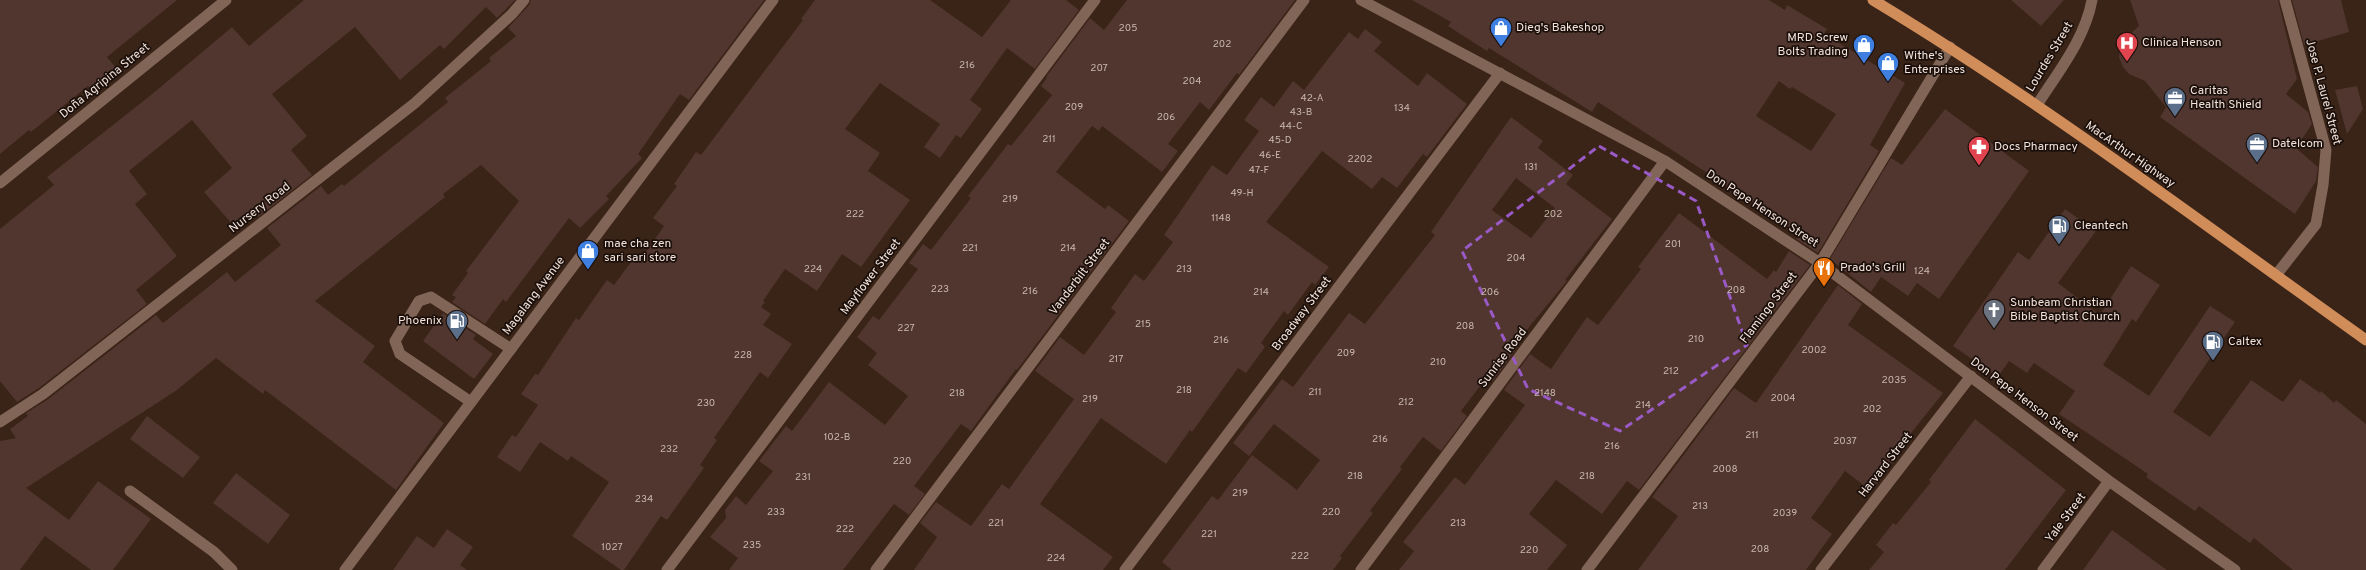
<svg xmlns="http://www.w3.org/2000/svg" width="2366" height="570" font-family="Overpass,sans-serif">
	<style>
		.building { fill: #50362e; fill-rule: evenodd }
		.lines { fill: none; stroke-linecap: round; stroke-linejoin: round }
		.service { stroke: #816658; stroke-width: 11 }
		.minor { stroke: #816658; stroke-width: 11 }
		.tertiary { stroke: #816658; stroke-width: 11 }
		.trunk { stroke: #d08c59; stroke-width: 11 }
		.marked { fill: none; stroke: #995ac6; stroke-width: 3; stroke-dasharray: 8 5; stroke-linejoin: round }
		.labels { text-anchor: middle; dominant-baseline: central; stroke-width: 3.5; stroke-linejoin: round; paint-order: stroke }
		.number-label { font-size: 10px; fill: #cab8b0 }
		.poi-label { font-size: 12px; fill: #f3e3db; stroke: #1a0f0a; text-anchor: start }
		.street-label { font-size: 12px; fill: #f3e3db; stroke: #1a0f0a }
	</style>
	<rect width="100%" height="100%" fill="#3a2317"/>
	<path class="building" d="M0 0H177L107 57 117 69 91 90 88 86 31 132 29 130 0 154Z
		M304 0H515L497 18 486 7 444 49 440 45 400 80 355 27 272 94 307 136 291 150 312 175 258 217 252 209 233 225 204 192 232 168 192 120 129 171 147 194 135 204 177 256 136 290 147 304 39 388 17 402 0 381V229L54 185 47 177 151 95 232 27 249 46Z
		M531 0H764L689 100 680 94 638 154 642 158 606 196 609 199 580 228 569 218 506 302 503 299 485 324 452 302 456 297 452 295 468 273 466 271 519 201 481 165 443 194 445 197 315 301 375 346 363 362 444 423 396 490 265 390 263 394 216 358 177 390 26 488 69 520 98 481 151 519 113 570H91L45 536 20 570H0V441L16 438 10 429 28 416 26 413 47 400 156 315 163 323 227 272 235 282 281 245 267 228 321 186 328 195 342 184 344 186 448 102 445 98 491 61 489 58 516 36 508 28 529 5Z
		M815 0H930L982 37 1011 0H1066L1079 10 1035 69 1007 48 970 100 982 109 961 138 956 135 940 158 924 147 940 124 880 83 845 129 880 153 868 171 910 200 861 267 842 254 817 291 785 269 763 301 765 302 761 307 771 314 763 325 792 344 768 378 760 372 714 438 717 440 700 465 704 468 667 520 661 516 624 570H621L572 536 609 482 571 456 568 461 540 442 520 472 497 457 512 435 516 437 538 405 521 394 535 374 538 375 576 318 579 320 607 280 614 285 637 254 642 258 664 226 653 218 677 186 674 184 696 152 701 155 803 20 801 19Z
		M1127 0H1295L1239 75 1237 73 1209 110 1200 102 1168 144 1178 151 1162 172 1102 126 1099 131 1092 126 1056 172 1105 209 1108 205 1129 221 1017 370 1016 369 971 431 961 424 914 486 925 494 909 515 894 504 843 570H729L738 558 710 537 726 518 725 510 736 496 746 505 773 471 759 461 786 426 792 431 829 382 885 425 908 396 868 365 877 353 857 337 873 316 879 320 918 269 909 263 923 244 931 250 971 198 968 196 1008 144 1011 146 1052 95 1041 86 1047 78 1046 77 1090 18 1104 30Z
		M1412 0H1769L1785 10 1787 5 1827 29 1824 34 1905 83 1870 145 1879 151 1818 253 1796 239 1799 235 1772 215 1598 102 1592 112 1489 48 1487 51 1448 26 1451 22ZM1779 81 1790 89 1792 87 1836 114 1811 151 1756 116Z
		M2011 0H2064L2041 26Z
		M2130 0H2278L2297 79 2286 94 2308 112 2312 124 2296 148 2318 167 2316 181 2295 214 2160 117 2166 107 2145 81 2129 74 2123 67 2119 57 2120 47 2124 39 2139 26Z
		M2292 0H2341L2349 32 2304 45Z
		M1365 29 1382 42 1374 51 1418 86 1427 73 1467 104 1427 157 1423 154 1397 188 1382 177 1372 189 1322 151 1266 222 1329 267 1315 285 1312 282 1288 315 1284 311 1261 343 1265 347 1246 373 1238 368 1192 432 1190 430 1166 464 1101 418 1040 504 1113 557 1103 570H914L937 537 920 523 936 502 971 526 1002 484 1009 489 1074 399 1035 371 1060 337 1084 355 1116 312 1111 308 1135 274 1144 281 1173 242 1164 235 1212 165 1227 175 1259 131 1244 120 1261 97 1274 107 1293 81 1304 90 1349 32 1358 39Z
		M2357 86 2363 109 2347 134 2335 90Z
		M1945 109 2029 171 1939 299 1917 283 1908 296 1881 277 1871 292 1830 259 1891 158 1902 165Z
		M1511 117 1543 141 1538 148 1573 175 1566 184 1612 219 1565 280 1567 281 1516 343 1519 345 1493 381 1487 377 1461 411 1467 416 1441 451 1423 437 1400 467 1402 469 1370 511 1373 513 1340 556 1342 558 1333 570H1172L1162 562 1212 496 1218 500 1252 455 1297 490 1320 460 1274 424 1249 456 1233 443 1282 379 1293 387 1349 313 1365 324 1435 235 1431 232ZM1516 178 1555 208 1531 238 1492 210Z
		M2065 209 2096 231 2058 283 2100 315 2131 266 2160 285 2136 322 2132 319 2103 365 2149 396 2210 306 2235 322 2173 412 2210 437 2251 380 2283 402 2300 379 2320 393 2321 391 2334 403 2336 400 2366 424V570H2293L2254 538 2250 543 2199 506 2195 511 2146 477 2148 474 2059 414 2075 391 2034 363 2027 373 2009 361 1998 377 1953 346 2018 252 2029 260Z
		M1679 213 1767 279 1774 270 1776 272 1789 251 1810 265 1639 490 1627 481 1602 514 1556 480 1529 514 1567 545 1547 570H1399L1414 551 1403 542 1455 477 1465 485 1525 405 1504 390 1530 354 1551 369 1587 317 1598 325 1641 269 1638 267Z
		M1838 285 1862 304 1848 325 1943 393 1892 457 1895 459 1871 491 1845 471 1811 518 1832 534 1806 570H1638L1678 516 1652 497 1734 388 1756 403Z
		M443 313 476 335 473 339 493 354 474 379 423 341Z
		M147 416 200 457 183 478 130 439Z
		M1975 419 2066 490 2005 570H1869L1884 552 1876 545 1893 523 1896 525 1931 482 1929 480Z
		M236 473 290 515 268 544 213 503Z
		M447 529 473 547 460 565 467 570H393L417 536 434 548Z
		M2112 530 2167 570H2083Z"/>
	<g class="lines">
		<path class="service" d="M471 402 400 354 395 341 419 301 431 297 511 349
			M130 491 214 552 232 570"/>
		<path class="minor" d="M1361 0 1665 161 1820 263 2109 481 2235 570
			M2037 105C2058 72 2085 39 2092 0
			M0 183 226 0
			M2277 274 2316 224 2323 185 2326 150 2285 0
			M0 422 43 394 415 103 512 14 524 0
			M667 570 1095 0
			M876 570 1304 0
			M1125 570 1500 73
			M1361 570 1665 161
			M1587 570 1820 263 1950 47
			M1821 570 1971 376
			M2043 570 2109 481"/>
		<path class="tertiary" d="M345 570 773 0"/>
		<path class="trunk" d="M1873 0C2044 103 2203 224 2366 340"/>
	</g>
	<path class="marked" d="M1599 146 1696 201 1747 345 1620 431 1528 389 1462 251Z"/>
	<defs>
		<g id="shop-pin" transform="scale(1.15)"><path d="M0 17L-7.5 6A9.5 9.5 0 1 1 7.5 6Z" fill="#3f7fe0" stroke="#1a0f0a"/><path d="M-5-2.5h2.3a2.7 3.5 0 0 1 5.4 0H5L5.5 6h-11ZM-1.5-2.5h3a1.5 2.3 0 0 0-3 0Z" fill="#fff"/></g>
		<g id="hospital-pin" transform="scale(1.15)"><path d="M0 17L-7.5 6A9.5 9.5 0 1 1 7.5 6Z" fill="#e0444e" stroke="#1a0f0a"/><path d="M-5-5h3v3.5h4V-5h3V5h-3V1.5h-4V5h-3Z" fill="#fff"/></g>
		<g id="office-pin" transform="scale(1.15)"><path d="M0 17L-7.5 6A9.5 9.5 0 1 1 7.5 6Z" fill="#5c6f8a" stroke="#1a0f0a"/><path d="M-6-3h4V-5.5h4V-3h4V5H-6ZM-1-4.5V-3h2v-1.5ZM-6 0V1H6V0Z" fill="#fff"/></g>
		<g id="pharmacy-pin" transform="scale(1.15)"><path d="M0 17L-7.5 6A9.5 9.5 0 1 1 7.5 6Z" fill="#e0444e" stroke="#1a0f0a"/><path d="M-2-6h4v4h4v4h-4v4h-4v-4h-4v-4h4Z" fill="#fff"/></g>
		<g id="fuel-pin" transform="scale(1.15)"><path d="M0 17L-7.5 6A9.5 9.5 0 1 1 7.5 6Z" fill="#5c6f8a" stroke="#1a0f0a"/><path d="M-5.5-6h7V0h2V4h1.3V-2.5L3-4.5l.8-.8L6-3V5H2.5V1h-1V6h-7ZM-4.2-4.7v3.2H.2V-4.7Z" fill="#fff"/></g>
		<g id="restaurant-pin" transform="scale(1.15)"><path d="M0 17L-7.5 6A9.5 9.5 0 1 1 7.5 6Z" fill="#e8710a" stroke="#1a0f0a"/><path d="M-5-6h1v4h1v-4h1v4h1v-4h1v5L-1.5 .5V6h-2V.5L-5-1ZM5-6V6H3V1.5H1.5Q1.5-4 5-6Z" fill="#fff"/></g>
		<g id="church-pin" transform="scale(1.15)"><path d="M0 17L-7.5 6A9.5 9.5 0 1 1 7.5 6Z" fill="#6b7280" stroke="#1a0f0a"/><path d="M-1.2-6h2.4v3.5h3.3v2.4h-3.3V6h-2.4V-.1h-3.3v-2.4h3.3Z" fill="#fff"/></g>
	</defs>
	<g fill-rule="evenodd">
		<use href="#shop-pin" x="1501" y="28"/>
		<use href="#hospital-pin" x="2127" y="43"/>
		<use href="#shop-pin" x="1864" y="45"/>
		<use href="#shop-pin" x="1888" y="63"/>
		<use href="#office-pin" x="2175" y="98"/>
		<use href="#office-pin" x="2257" y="144"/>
		<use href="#pharmacy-pin" x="1979" y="147"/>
		<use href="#fuel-pin" x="2059" y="226"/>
		<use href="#shop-pin" x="588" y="251"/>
		<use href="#restaurant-pin" x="1824" y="268"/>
		<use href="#church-pin" x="1994" y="310"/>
		<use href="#fuel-pin" x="457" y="321"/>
		<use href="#fuel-pin" x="2213" y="342"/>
	</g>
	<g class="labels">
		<g class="number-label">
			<text x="1128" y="28">205</text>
			<text x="1222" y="44">202</text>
			<text x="967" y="65">216</text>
			<text x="1099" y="68">207</text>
			<text x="1192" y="81">204</text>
			<text x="1312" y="98">42-A</text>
			<text x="1074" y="107">209</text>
			<text x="1402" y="108">134</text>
			<text x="1301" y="112">43-B</text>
			<text x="1166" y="117">206</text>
			<text x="1291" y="126">44-C</text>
			<text x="1049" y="139">211</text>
			<text x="1280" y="140">45-D</text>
			<text x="1270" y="155">46-E</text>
			<text x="1360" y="159">2202</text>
			<text x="1531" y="167">131</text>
			<text x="1259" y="170">47-F</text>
			<text x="1242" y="193">49-H</text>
			<text x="1010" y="199">219</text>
			<text x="855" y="214">222</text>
			<text x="1553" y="214">202</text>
			<text x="1221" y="218">1148</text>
			<text x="1673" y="244">201</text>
			<text x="970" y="248">221</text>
			<text x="1068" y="248">214</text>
			<text x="1516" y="258">204</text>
			<text x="813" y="269">224</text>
			<text x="1184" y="269">213</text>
			<text x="1922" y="271">124</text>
			<text x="940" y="289">223</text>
			<text x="1736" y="290">208</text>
			<text x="1030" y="291">216</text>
			<text x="1261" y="292">214</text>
			<text x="1490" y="292">206</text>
			<text x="1143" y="324">215</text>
			<text x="1465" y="326">208</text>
			<text x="906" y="328">227</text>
			<text x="1696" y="339">210</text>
			<text x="1221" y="340">216</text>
			<text x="1814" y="350">2002</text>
			<text x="1346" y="353">209</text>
			<text x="743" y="355">228</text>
			<text x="1116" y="359">217</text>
			<text x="1438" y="362">210</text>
			<text x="1671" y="371">212</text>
			<text x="1894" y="380">2035</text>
			<text x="1184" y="390">218</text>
			<text x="1315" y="392">211</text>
			<text x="957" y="393">218</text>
			<text x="1545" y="393">2148</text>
			<text x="1783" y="398">2004</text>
			<text x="1090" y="399">219</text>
			<text x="1406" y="402">212</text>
			<text x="706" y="403">230</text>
			<text x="1643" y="405">214</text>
			<text x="1872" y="409">202</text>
			<text x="1752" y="435">211</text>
			<text x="837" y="437">102-B</text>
			<text x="1380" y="439">216</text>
			<text x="1845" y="441">2037</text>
			<text x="1612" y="446">216</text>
			<text x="669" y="449">232</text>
			<text x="902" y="461">220</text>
			<text x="1725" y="469">2008</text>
			<text x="1355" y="476">218</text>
			<text x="1587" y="476">218</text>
			<text x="803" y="477">231</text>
			<text x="1240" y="493">219</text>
			<text x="644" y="499">234</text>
			<text x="1700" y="506">213</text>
			<text x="776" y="512">233</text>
			<text x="1331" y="512">220</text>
			<text x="1785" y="513">2039</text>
			<text x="996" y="523">221</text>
			<text x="1458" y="523">213</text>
			<text x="845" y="529">222</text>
			<text x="1209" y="534">221</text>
			<text x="752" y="545">235</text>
			<text x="612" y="547">1027</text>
			<text x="1760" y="549">208</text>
			<text x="1529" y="550">220</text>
			<text x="1300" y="556">222</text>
			<text x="1056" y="558">224</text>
		</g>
		<g class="poi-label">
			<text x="1516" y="28">Dieg's Bakeshop</text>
			<text x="1848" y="38" text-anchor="end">MRD Screw<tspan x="1848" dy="14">Bolts Trading</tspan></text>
			<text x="2142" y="43">Clinica Henson</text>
			<text x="1904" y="56">Withe's<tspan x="1904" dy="14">Enterprises</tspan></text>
			<text x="2190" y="91">Caritas<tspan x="2190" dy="14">Health Shield</tspan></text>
			<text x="2272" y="144">Datelcom</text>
			<text x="1994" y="147">Docs Pharmacy</text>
			<text x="2074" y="226">Cleantech</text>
			<text x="604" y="244">mae cha zen<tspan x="604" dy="14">sari sari store</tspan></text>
			<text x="1840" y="268">Prado's Grill</text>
			<text x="2010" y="303">Sunbeam Christian<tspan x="2010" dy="14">Bible Baptist Church</tspan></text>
			<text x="442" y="321" text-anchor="end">Phoenix</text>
			<text x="2228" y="342">Caltex</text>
		</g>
		<g class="street-label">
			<text transform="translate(2050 57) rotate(-59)">Lourdes Street</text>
			<text transform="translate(105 81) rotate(-39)">Doña Agripina Street</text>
			<text transform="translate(2323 92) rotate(75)">Jose P. Laurel Street</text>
			<text transform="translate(2130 155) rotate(35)">MacArthur Highway</text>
			<text transform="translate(260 208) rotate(-38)">Nursery Road</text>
			<text transform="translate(1762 209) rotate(33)">Don Pepe Henson Street</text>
			<text transform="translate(871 277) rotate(-53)">Mayflower Street</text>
			<text transform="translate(1080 277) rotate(-53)">Vanderbilt Street</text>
			<text transform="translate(534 296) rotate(-53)">Magalang Avenue</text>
			<text transform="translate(1769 308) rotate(-53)">Flamingo Street</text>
			<text transform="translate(1302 314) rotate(-53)">Broadway Street</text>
			<text transform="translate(1503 358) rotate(-53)">Sunrise Road</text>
			<text transform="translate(2024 400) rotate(37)">Don Pepe Henson Street</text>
			<text transform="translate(1886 465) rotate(-52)">Harvard Street</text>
			<text transform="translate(2066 518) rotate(-53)">Yale Street</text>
		</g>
	</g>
</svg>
